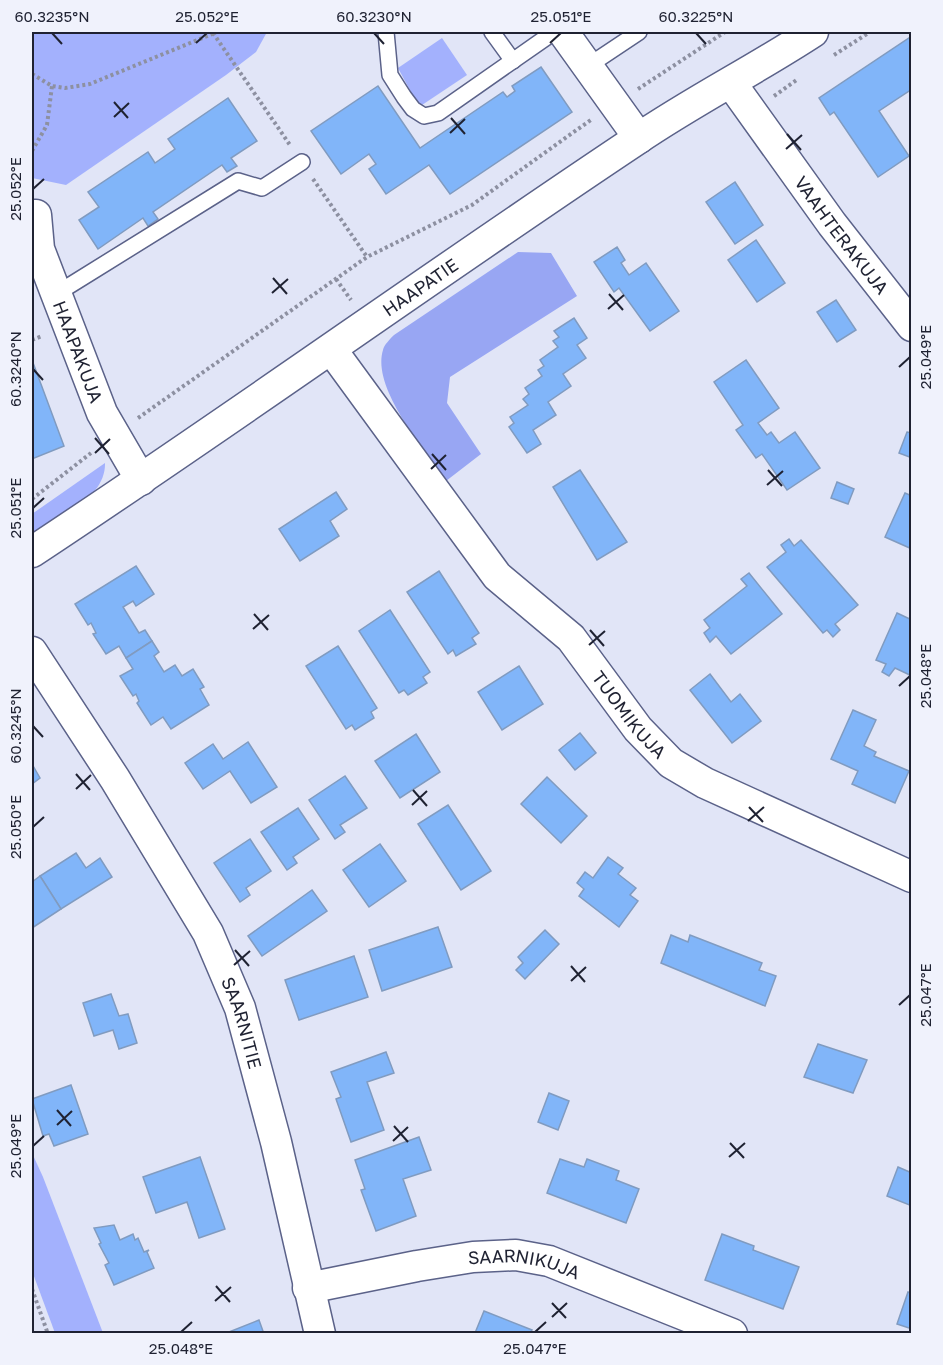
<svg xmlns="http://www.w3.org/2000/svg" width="943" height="1365" viewBox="0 0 943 1365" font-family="'Golos Text',sans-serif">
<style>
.green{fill:#a3b1fd}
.forest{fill:#98a6f3}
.building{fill:#81b5f9;stroke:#809bc0;stroke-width:1.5}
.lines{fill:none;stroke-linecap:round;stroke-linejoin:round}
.lane-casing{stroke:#5b6289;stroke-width:18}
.street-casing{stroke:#5b6289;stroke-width:33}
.path{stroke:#8d90a1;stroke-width:4;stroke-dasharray:3 3;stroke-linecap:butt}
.lane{stroke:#fff;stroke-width:15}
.street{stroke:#fff;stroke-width:30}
.ticks{fill:none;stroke:#1f2232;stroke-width:2}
.labels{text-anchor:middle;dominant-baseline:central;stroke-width:4.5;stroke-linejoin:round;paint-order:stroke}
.street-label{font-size:18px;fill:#1f2232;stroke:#f0f2fc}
.neatline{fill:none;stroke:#1f2232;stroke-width:2}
.ticks-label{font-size:15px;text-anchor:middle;fill:#1f2232}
</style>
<rect width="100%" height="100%" fill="#e1e5f7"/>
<g class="green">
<path d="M32 32H267L256 52 226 75 66 185 32 178Z"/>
<path d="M442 38 467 75 419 107 398 68Z"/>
<path d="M105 463C106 499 58 517 32 534V514Z"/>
<path d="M32 1153 43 1177 103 1333H55L32 1271Z"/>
</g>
<path class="forest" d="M518 252 551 253 577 296 450 377 447 403 481 454 446 481C426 451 371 388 383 350 384 345 390 339 394 335Z"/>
<g class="building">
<path d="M912 36V89L879 111 909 156 878 177 834 112 830 115 819 98Z"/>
<path d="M541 67 572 112 450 194 429 165 386 194 369 169 376 164 369 154 341 174 311 131 378 86 420 148 503 92 507 97 515 91 512 86Z"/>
<path d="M228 98 257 141 231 158 237 166 227 172 222 165 153 212 158 219 148 226 143 218 98 249 79 220 99 207 88 192 148 152 155 163 175 149 168 139Z"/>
<path d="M735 182 763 225 735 244 706 202Z"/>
<path d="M756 240 785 283 757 302 728 260Z"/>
<path d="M617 247 625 260 621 263 629 275 646 263 679 311 650 331 619 288 614 292 594 262Z"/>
<path d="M836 300 856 330 837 342 817 312Z"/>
<path d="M574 318 587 338 577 345 586 358 563 374 571 386 548 402 556 415 533 430 541 444 527 453 509 427 514 423 510 417 528 405 523 399 529 394 525 388 542 376 538 370 544 366 540 360 558 347 553 341 559 337 554 331Z"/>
<path d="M32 360 64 446 32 459Z"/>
<path d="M746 360 779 408 758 423 767 435 771 432 779 443 795 432 820 468 787 490 762 454 756 458 736 430 743 425 714 382Z"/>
<path d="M907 432 912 433V458L899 453Z"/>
<path d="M580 470 627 542 597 560 553 487Z"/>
<path d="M837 482 854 489 848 504 831 498Z"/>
<path d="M336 492 347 509 330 521 339 536 300 561 279 529Z"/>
<path d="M905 493 912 496V549L885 537Z"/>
<path d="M789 539 794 546 801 540 858 605 835 624 840 630 833 637 827 630 823 633 767 567 786 552 781 545Z"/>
<path d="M136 566 154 594 136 606 133 601 123 607 139 633 145 630 152 641 126 658 119 646 106 654 93 634 96 633 91 623 88 625 75 604Z"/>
<path d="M439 571 479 633 472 638 476 644 456 656 453 650 448 654 407 592Z"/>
<path d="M749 573 782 614 731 654 716 636 710 642 704 633 710 628 704 620 747 586 741 579Z"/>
<path d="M390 610 430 672 423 677 427 683 408 695 404 690 399 693 359 631Z"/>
<path d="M897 613 912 620V676L895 668 889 676 882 672 886 664 876 660Z"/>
<path d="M152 641 159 652 154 656 164 672 175 665 182 676 193 669 204 687 200 689 209 705 171 729 163 717 151 725 137 703 139 701 136 694 133 696 120 676 133 669 126 658Z"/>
<path d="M338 646 377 708 371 712 374 718 355 730 352 725 346 729 306 666Z"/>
<path d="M519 666 543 704 502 730 478 692Z"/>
<path d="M710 674 731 702 740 694 761 721 732 743 690 690Z"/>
<path d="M853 710 876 720 864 746 876 752 874 756 909 771 895 803 852 784 858 771 831 759Z"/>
<path d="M580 733 596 753 575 770 559 750Z"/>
<path d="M416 734 440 772 400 798 375 761Z"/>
<path d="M248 742 277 787 251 803 230 771 203 789 185 763 213 744 223 759Z"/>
<path d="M32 764 40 778 32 784Z"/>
<path d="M345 776 367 808 340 825 345 832 335 839 309 800Z"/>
<path d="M547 777 587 816 561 843 521 804Z"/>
<path d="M448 805 491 871 461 890 418 824Z"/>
<path d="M298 808 319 839 293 857 297 863 287 870 261 832Z"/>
<path d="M250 839 271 871 246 888 250 895 240 902 214 863Z"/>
<path d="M380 844 406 881 369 907 343 870Z"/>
<path d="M76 853 86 868 100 858 112 877 61 909 40 876Z"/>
<path d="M608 857 623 868 618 874 636 888 630 895 638 901 619 927 579 896 584 889 577 883 585 872 593 878Z"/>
<path d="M40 876 61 909 32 928V882Z"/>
<path d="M312 890 327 911 262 956 248 936Z"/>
<path d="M438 927 452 967 382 991 369 950Z"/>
<path d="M545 930 559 944 525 979 516 970 523 963 518 957Z"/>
<path d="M671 935 688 942 690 935 762 963 759 970 776 976 765 1006 661 963Z"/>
<path d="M354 956 368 997 299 1020 285 980Z"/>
<path d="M111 994 119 1016 128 1014 137 1043 119 1049 113 1030 94 1036 83 1003Z"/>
<path d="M818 1044 867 1060 853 1093 804 1077Z"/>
<path d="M386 1052 394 1073 367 1082 384 1130 351 1142 336 1099 341 1097 331 1072Z"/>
<path d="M71 1085 88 1134 54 1146 49 1134 43 1136 32 1099Z"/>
<path d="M549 1093 569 1101 558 1130 538 1122Z"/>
<path d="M419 1137 431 1170 403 1179 416 1216 376 1231 361 1190 365 1189 355 1160Z"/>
<path d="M200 1157 225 1229 199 1238 187 1202 156 1213 143 1177Z"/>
<path d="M560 1159 584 1167 587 1159 619 1171 616 1180 639 1189 626 1223 547 1193Z"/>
<path d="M898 1167 912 1173V1206L887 1196Z"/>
<path d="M114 1225 120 1240 133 1234 135 1240 138 1238 144 1252 149 1250 147 1252 154 1268 114 1285 105 1265 109 1263 99 1244 101 1243 94 1228Z"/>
<path d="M722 1234 754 1246 753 1250 799 1267 783 1309 705 1280Z"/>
<path d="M908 1292 912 1293V1329L897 1324Z"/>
<path d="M484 1311 532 1330 530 1334 475 1333Z"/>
<path d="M259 1320 264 1334H224Z"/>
</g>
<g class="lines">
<g class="lane-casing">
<g id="lane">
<path d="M386 32 390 75 404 97 413 109 424 116 438 113 554 32"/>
<path d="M492 32 513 61"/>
<path d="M588 66 639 32"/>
<path d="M56 294 238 181 262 188 302 162"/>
</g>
</g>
<g class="street-casing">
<g id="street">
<path d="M563 32 639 138"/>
<path id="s1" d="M731 83 832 224 912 326"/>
<path id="s2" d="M36 215 39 249 102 413 141 480"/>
<path id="s3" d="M331 349 497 576 571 638 638 729 671 763 705 783 912 877"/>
<path id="s4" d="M32 552C235 418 433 275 636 140 693 101 755 70 813 32"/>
<path id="s5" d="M32 652 115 779 208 933 240 1008 276 1142 320 1334"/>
<path id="s6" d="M308 1288 417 1266 473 1257 516 1255 549 1261 732 1334"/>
</g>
</g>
<g class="path">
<path d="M213 33 290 145"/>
<path d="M834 55 870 32"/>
<path d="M32 74 52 86 65 88 90 84 217 32"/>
<path d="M638 89 725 32"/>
<path d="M774 96 798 79"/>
<path d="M32 151 47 125 52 86"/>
<path d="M313 179 367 257"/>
<path d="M336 279 351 300"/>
<path d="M32 340 42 336"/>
<path d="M138 418 367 257 472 205 592 119"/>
<path d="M32 499 91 453"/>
<path d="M32 1289 48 1334"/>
</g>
<use href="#lane" class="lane"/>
<use href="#street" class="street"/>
</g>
<path class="ticks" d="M52 33 62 44M374 33 384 44M696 33 706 44M196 43 207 33M550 43 561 33M114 102 128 118M114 117 129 103M451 118 465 134M450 133 465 119M787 134 801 150M786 149 802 135M33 189 44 179M273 278 287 294M272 293 288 279M609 294 623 310M608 309 624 295M899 367 910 357M33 369 43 380M95 438 109 454M95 453 110 439M432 454 446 470M431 469 446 455M768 470 782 486M767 485 783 471M33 508 44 498M254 614 268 630M253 629 269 615M590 630 604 646M589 645 605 631M899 686 910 676M33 726 43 737M76 774 90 790M76 789 91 775M413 790 427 806M412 805 427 791M749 807 763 822M748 821 764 807M33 827 44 817M235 950 249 966M234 965 250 951M571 966 585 982M571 981 586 967M899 1005 910 995M57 1110 71 1126M57 1125 72 1111M394 1126 408 1142M393 1141 408 1127M730 1143 744 1158M33 1146 44 1136M729 1157 745 1143M216 1286 230 1302M215 1301 231 1287M552 1303 566 1318M552 1317 567 1303M181 1332 192 1322M535 1332 546 1322"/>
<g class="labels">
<g class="street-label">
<text stroke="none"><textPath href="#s1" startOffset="188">VAAHTERAKUJA</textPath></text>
<text stroke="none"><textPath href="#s4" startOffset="470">HAAPATIE</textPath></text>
<text stroke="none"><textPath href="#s2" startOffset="144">HAAPAKUJA</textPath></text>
<text stroke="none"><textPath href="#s3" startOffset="474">TUOMIKUJA</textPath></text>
<text stroke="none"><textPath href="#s5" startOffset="428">SAARNITIE</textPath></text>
<text stroke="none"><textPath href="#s6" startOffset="220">SAARNIKUJA</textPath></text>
</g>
</g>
<rect width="943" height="1365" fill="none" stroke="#f0f2fc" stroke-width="66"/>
<rect x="33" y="33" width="877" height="1299" class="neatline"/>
<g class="ticks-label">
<text x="52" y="22">60.3235°N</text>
<text x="207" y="22">25.052°E</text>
<text x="374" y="22">60.3230°N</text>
<text x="561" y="22">25.051°E</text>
<text x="696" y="22">60.3225°N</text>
<text transform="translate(16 189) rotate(-90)" y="5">25.052°E</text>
<text transform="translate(926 357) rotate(-90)" y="5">25.049°E</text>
<text transform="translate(16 369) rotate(-90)" y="5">60.3240°N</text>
<text transform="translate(16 508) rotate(-90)" y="5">25.051°E</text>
<text transform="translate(926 676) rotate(-90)" y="5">25.048°E</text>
<text transform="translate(16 726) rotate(-90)" y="5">60.3245°N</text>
<text transform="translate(16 827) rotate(-90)" y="5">25.050°E</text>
<text transform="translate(926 995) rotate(-90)" y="5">25.047°E</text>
<text transform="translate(16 1146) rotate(-90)" y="5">25.049°E</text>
<text x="181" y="1354">25.048°E</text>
<text x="535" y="1354">25.047°E</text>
</g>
</svg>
